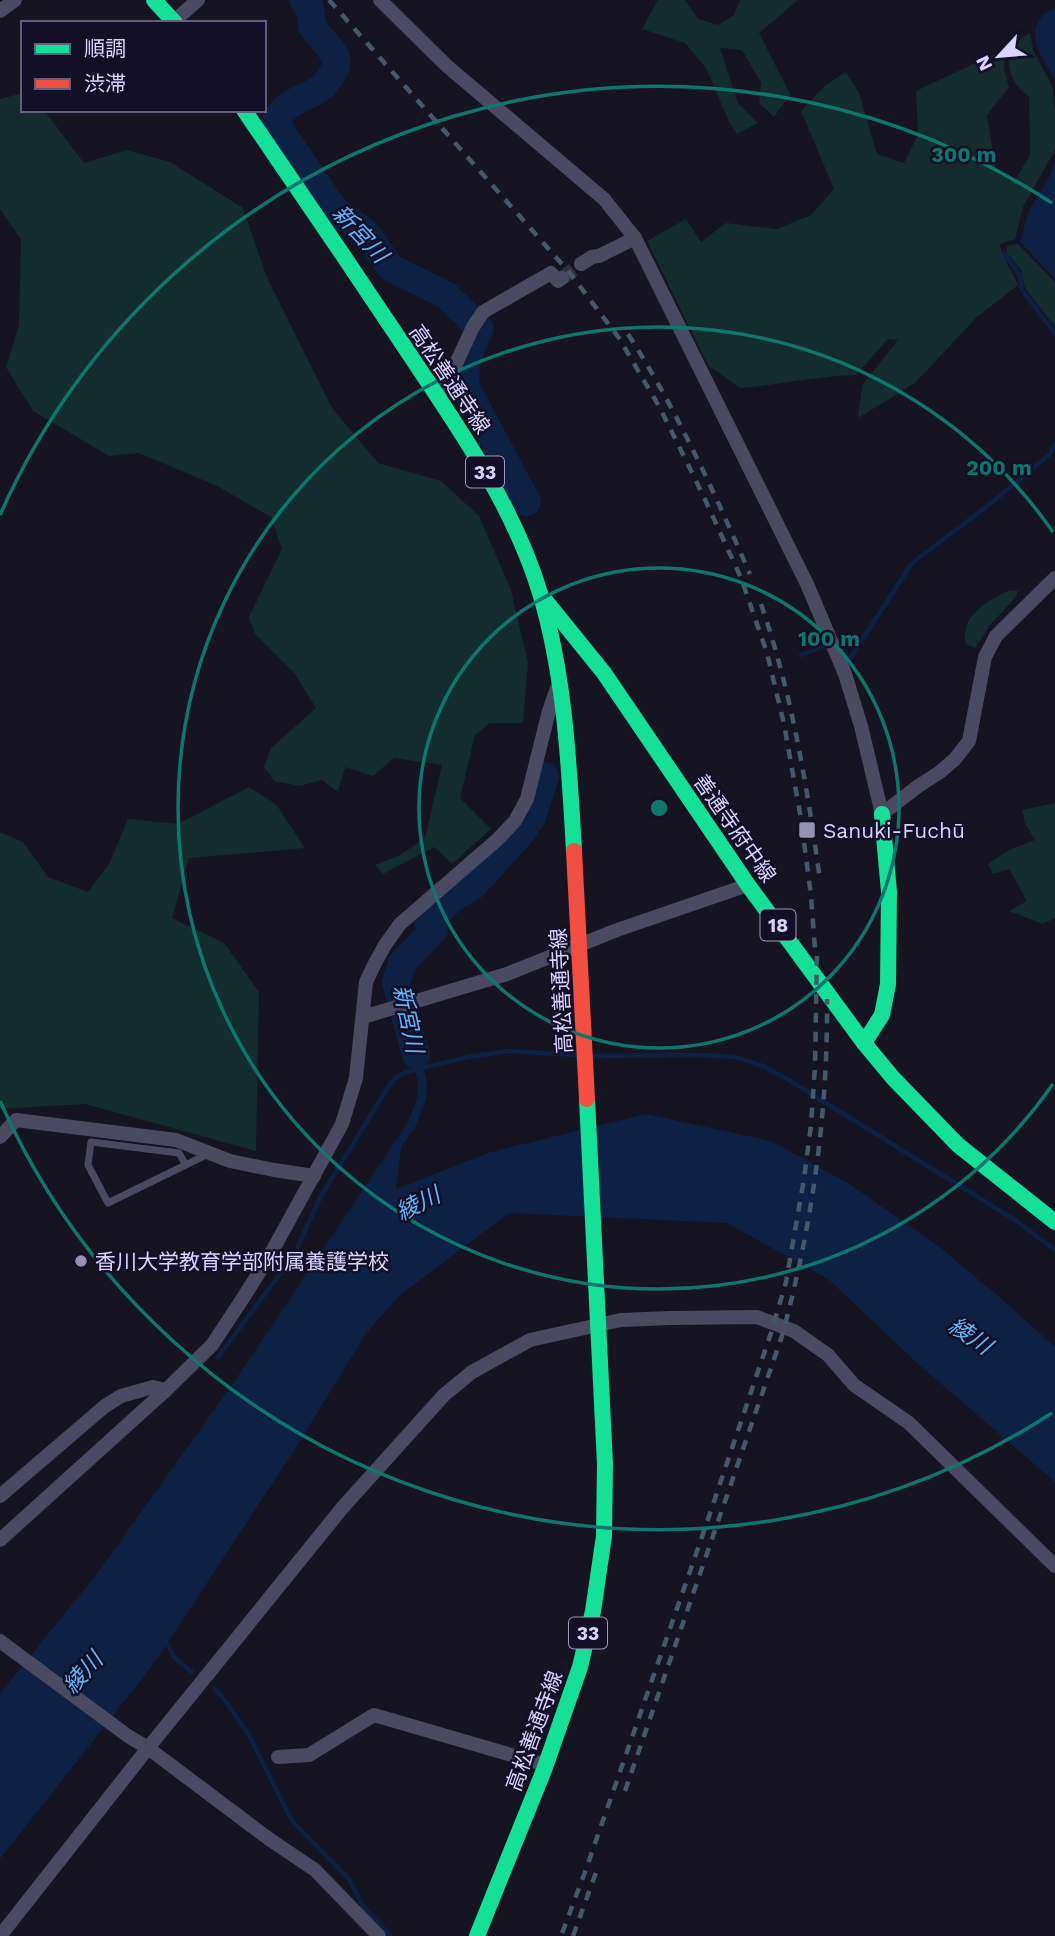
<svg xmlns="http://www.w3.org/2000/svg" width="1055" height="1936" viewBox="0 0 1055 1936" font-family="'Work Sans','Noto Sans JP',sans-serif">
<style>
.green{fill:#132c2d}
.water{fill:#0d2144}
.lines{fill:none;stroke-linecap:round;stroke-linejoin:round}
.stream{stroke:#0d2144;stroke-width:4.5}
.river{stroke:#0d2144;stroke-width:28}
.street-tunnel{stroke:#333142;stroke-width:14;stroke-dasharray:14 7;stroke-linecap:butt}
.lane{stroke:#4a4962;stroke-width:7}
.street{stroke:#4a4962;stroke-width:14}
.fast{stroke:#16e098;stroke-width:16}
.jam{stroke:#f24e42;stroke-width:16}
.rail{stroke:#43596b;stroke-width:4.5;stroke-dasharray:10 9;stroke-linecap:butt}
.ring{fill:none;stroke:#0f766e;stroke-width:3.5}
.poi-dot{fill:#9591b1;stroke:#130f26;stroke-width:2.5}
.labels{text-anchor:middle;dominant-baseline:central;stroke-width:5;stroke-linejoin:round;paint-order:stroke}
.shield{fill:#130f26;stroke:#9e99be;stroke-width:2}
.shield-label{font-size:19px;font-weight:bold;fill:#d9d4ff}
.street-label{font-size:21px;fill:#d9d4ff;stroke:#130f26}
.poi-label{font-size:21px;fill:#d9d4ff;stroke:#130f26;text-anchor:start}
.water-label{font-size:23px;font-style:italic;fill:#62b6ff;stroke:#130f26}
.centre{fill:#0f766e;stroke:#130f26;stroke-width:3.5}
.ring-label{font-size:21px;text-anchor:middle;font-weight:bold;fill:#0f766e;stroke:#130f26;stroke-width:5;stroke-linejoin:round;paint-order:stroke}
</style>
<rect width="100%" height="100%" fill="#161421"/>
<g class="green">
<path d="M658 0H685L698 19 718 25 734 15 740 0H798L759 33 790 94 774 117 759 103 761 83 742 50 720 48 738 103 758 123 737 134 728 119 706 68 685 43 642 29Z"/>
<path d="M1030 33 1033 50 1052 86 1055 111V150L1023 207 1015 239 1000 244C1002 260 1012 269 1018 285L976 318 915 383 858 418 862 385 898 340 888 339 856 375C817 376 779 385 740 388L708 365 647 241 686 219 701 242 726 223 777 229 811 215 834 189 801 111 827 84 846 72 859 93 877 154 904 163 918 135 916 91 1005 49 1004 70 1009 87 987 115 996 172 1014 182 1030 155 1029 97C1004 78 1000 49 1030 33Z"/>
<path d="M23 93V110H44L84 163 127 150 170 162 243 208 266 275 332 408 378 463 441 481 479 516 511 590 528 663 523 723H490L475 735 460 798 491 829 452 864 434 847 383 874 375 865 400 855 425 838 442 765 394 758 373 776 345 767 338 792 322 780 300 786 274 781 264 767 271 748 316 708 295 674 255 634 249 617 282 549 271 517 217 486 139 453 109 456 33 411 6 367 19 325 21 240 0 209V99Z"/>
<path d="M1018 244 1055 282V327L1025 288 1021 270 1007 253 1006 246Z"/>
<path d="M1010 590 1018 591 1015 598 990 625 975 648 966 644C959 616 988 600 1010 590Z"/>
<path d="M249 787 276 804 305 848 189 858 172 918 224 943 259 992 256 1151 85 1104 0 1109V832L23 842 48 877 88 892 109 864 128 819 178 824Z"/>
<path d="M1055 803V918L1043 924 1009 911 1027 901 1009 869 993 874 988 864 1009 850 1035 840 1025 824 1022 810Z"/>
</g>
<g class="water">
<path d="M1055 8V80C1041 55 1018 25 1055 8Z"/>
<path d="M1055 162V279L1020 242 1029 210 1047 182Z"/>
<path d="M410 1018 427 1082 426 1099 416 1126 401 1147 396 1189 491 1152 646 1114 771 1141 848 1183 937 1245 1004 1301 1055 1347V1482L917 1363 828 1279 727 1223 509 1213 399 1296 365 1335 295 1449 155 1662 0 1859V1693L96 1575 234 1382 408 1122 417 1099 418 1083 404 1019Z"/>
</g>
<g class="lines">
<g class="stream">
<path d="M1004 253 1020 276 1022 290 1055 334"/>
<path d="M841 647 849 660 912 563 990 504 1050 454 1055 444"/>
<path d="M801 655 828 645"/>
<path d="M593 1056 703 1055 735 1057 763 1066 787 1079 1015 1220 1055 1250"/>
<path d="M218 1357 294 1255 321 1196 388 1087 395 1078 406 1072 468 1057 509 1051 577 1055"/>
<path d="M166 1641 174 1657 192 1672"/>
<path d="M215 1689 223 1698 249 1735 292 1821 349 1879 364 1908 391 1936"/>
</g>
<g class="river">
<path d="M303 0 310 8 312 27 336 56V68C332 74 328 82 322 87 304 101 288 98 275 122L334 209 366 233 391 268 446 295 480 328 466 361 465 386 527 502"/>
<path d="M416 1055 396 982 402 963 434 930 428 922 453 898 473 886 521 833 532 817 545 776"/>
</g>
<path class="street-tunnel" d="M562 278 581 264"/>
<path class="lane" d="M186 1165 179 1153 91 1142 88 1165 108 1203 208 1154"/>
<g class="street">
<path d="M380 0 447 66 604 199 635 238 807 584 845 674 861 726 882 814 917 787 940 772 955 759 969 741 985 657 996 636 1055 578"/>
<path d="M0 11 15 0"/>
<path d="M174 21 198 0"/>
<path d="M581 264 592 257 599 256 635 238"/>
<path d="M438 397 446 385 473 327 483 312 551 273 558 281 562 278"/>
<path d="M363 1017 507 974 617 930 748 885"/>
<path d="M0 1137 16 1120 176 1140 230 1161 274 1170 314 1176"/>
<path d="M0 1496 105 1406 121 1396 153 1387 166 1390"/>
<path d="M0 1540 166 1390 212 1345 243 1298 270 1255 342 1124 356 1078 366 982 374 965 385 945 400 924 497 840 515 821 527 799 549 711 557 688"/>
<path d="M0 1641 128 1736 148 1748 269 1839 315 1870 379 1936"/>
<path d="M278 1757 309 1755 374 1715 546 1765"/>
<path d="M0 1936 148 1748 343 1507 444 1395 472 1372 530 1340 621 1320 670 1318 757 1317 794 1331 828 1355 854 1385 909 1423 1055 1566"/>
</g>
<g class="fast">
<path d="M154 0 175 23"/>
<path d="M244 110C299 190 354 271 408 352 459 429 513 504 540 593 565 676 569 764 574 851"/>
<path d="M545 600 604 673 748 885 864 1043 893 1078 958 1145 1055 1222"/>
<path d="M864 1043 882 1015 888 984 889 892 882 814"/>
<path d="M477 1936 544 1770 580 1667 593 1611 604 1536 605 1464 587 1099"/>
</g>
<path class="jam" d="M574 851 587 1099"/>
<g class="rail">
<path d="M329 0 569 272 619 338 660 408 702 493 741 578 767 653 784 724 801 819 811 896 815 949 817 953 815 1066 811 1125 804 1179 786 1282 771 1333 703 1534 585 1872 561 1936"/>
<path d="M628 334C677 410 714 492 750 574"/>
<path d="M761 604C792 694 807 786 820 880"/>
<path d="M625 1791 782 1336C812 1226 828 1114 827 999"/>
<path d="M573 1936 598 1867"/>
</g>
</g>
<g class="ring">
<circle cx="659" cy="808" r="240"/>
<path d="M1053 1084A481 481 0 1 1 1053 532"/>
<path d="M1052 1413A721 721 0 0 1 0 1101M0 515A721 721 0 0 1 1052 203"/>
</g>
<g class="poi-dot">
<rect x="798" y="821" width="18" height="18" rx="3.5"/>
<circle cx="81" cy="1261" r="7"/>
</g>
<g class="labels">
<g class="shield">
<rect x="466" y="456.5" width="38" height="31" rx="5"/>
<rect x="760.5" y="909.5" width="35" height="31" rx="5"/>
<rect x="569" y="1617.5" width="38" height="31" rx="5"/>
</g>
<g class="shield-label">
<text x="485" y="472">33</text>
<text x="778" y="925">18</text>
<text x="588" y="1633">33</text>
</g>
<g class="street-label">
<text transform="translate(450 379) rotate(56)">高松善通寺線</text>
<text transform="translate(735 828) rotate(55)">善通寺府中線</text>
<text transform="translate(561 991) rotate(-93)">高松善通寺線</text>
<text transform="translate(534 1731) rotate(-70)">高松善通寺線</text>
</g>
<g class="poi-label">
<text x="823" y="830">Sanuki-Fuchū</text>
<text x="95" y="1261">香川大学教育学部附属養護学校</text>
</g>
<g class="water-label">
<text transform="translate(360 234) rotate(47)">新宮川</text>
<text transform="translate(408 1019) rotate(78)">新宮川</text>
<text transform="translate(418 1204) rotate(-27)">綾川</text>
<text transform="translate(970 1336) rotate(34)">綾川</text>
<text transform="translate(83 1673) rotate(-48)">綾川</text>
</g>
</g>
<circle cx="659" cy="808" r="10" class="centre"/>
<g class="ring-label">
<text x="964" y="162">300 m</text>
<text x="999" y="475">200 m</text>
<text x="829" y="646">100 m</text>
</g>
<rect x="21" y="21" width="245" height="91" fill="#130f26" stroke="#625e7d" stroke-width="2"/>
<rect x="35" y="44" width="35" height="10" fill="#16e098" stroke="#625e7d" stroke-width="2"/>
<text x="84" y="56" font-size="21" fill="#d9d4ff">順調</text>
<rect x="35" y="79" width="35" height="10" fill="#f24e42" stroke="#625e7d" stroke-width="2"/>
<text x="84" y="91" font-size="21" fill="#d9d4ff">渋滞</text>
<g transform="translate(999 56) rotate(244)" stroke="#130f26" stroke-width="5" paint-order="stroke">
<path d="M0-5L12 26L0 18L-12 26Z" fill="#d9d4ff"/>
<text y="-10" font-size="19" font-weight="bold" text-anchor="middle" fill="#d9d4ff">N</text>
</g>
</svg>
